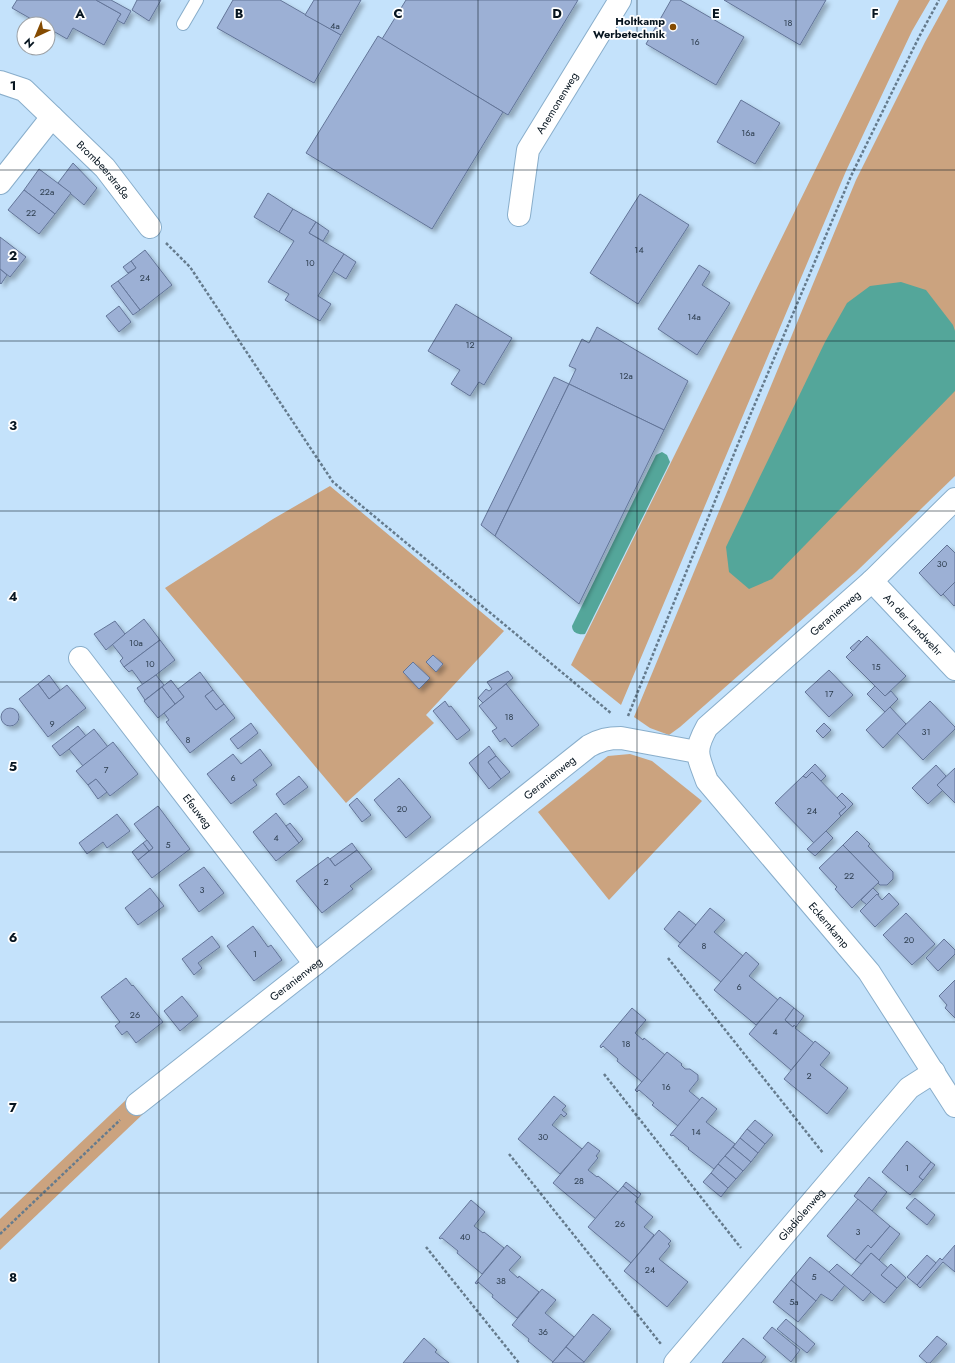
<svg xmlns="http://www.w3.org/2000/svg" width="955" height="1363" viewBox="0 0 955 1363" font-family="Jost,sans-serif">
<style>
.green{fill:#cba37f}
.water{fill:#54a69a}
.building{fill:#9cb0d5;stroke:#637598;filter:url(#shadow)}
.lines{fill:none;stroke-linecap:round;stroke-linejoin:round}
.service-casing{stroke:#89aecb;stroke-width:14}
.minor-casing{stroke:#89aecb;stroke-width:24}
.path{stroke:#657b8d;stroke-width:2.5;stroke-dasharray:3 2;stroke-linecap:butt}
.service{stroke:#fff;stroke-width:12}
.minor{stroke:#fff;stroke-width:22}
.grid{fill:none;stroke:#071520;stroke-width:1;stroke-opacity:0.55}
.poi-dot{fill:#854b01;stroke:#fff;stroke-width:1.5}
.labels{text-anchor:middle;dominant-baseline:central;stroke-width:3.5;stroke-linejoin:round;paint-order:stroke}
.number-label{font-size:9px;fill:#2c3c4d}
.poi-label{font-size:11px;font-weight:bold;fill:#071520;stroke:#fff;text-anchor:end}
.street-label{font-size:11px;fill:#071520;stroke:#fff}
.grid-label{font-size:13px;text-anchor:middle;font-weight:bold;fill:#071520;stroke:#fff;stroke-width:3.5;stroke-linejoin:round;paint-order:stroke}
</style>
<defs>
<filter id="shadow"><feDropShadow dx="3.5" dy="3.5" stdDeviation="2" flood-color="#0004"/></filter>
</defs>
<rect width="100%" height="100%" fill="#c4e2fb"/>
<g class="green">
<path d="M899 0H930L912 31 846 171 621 705 571 665Z"/>
<path d="M948 0H955V476L857 571 680 727 669 735 650 728 634 717 856 180 925 42Z"/>
<path d="M330 486 504 631 426 715 434 723 346 803 165 588 273 519Z"/>
<path d="M630 754 652 761 702 801 609 900 538 812 608 756Z"/>
<path d="M128 1098 143 1114 0 1250V1219Z"/>
</g>
<g class="water">
<path d="M901 282 926 290 953 325 955 331V391L772 579 749 589 729 572 726 547 825 342 847 303 870 286Z"/>
<path d="M662 452 667 455 670 462 585 634C579 635 572 633 572 626L656 455Z"/>
</g>
<g class="building">
<path d="M17 0H96L121 14 104 45 73 28 67 39 48 28V24H40L12 8Z"/>
<path d="M96 0H111L131 11 124 24 117 20 121 14Z"/>
<path d="M137 0H161L149 21 132 10Z"/>
<path d="M233 0H280L341 35 314 83 217 28Z"/>
<path d="M314 0H361L341 35 305 15Z"/>
<path d="M406 0H578L508 115 382 39Z"/>
<path d="M671 0H680L744 37 716 85 646 44Z"/>
<path d="M724 0H826L800 45Z"/>
<path d="M378 36 503 112 432 229 306 153Z"/>
<path d="M741 100 780 123 755 164 717 142Z"/>
<path d="M73 163 97 188 84 205 58 183Z"/>
<path d="M39 169 71 193 55 214 24 190Z"/>
<path d="M24 190 55 214 39 234 8 210Z"/>
<path d="M268 193 293 209 279 232 254 217Z"/>
<path d="M640 194 689 225 638 304 590 273Z"/>
<path d="M293 209 316 222 309 233 344 254 318 296 331 304 320 321 285 300 289 294 268 282 294 241 279 232Z"/>
<path d="M316 222 329 231 323 241 309 233Z"/>
<path d="M0 237 26 257 10 277 0 269Z"/>
<path d="M145 250 172 285 140 310 118 281 136 268 131 261Z"/>
<path d="M344 254 356 262 346 279 333 271Z"/>
<path d="M131 261 136 268 128 273 123 267Z"/>
<path d="M699 265 710 272 702 285 730 303 697 355 658 329Z"/>
<path d="M0 269 7 275 1 284 0 283Z"/>
<path d="M118 281 140 310 133 315 111 286Z"/>
<path d="M456 304 512 338 484 385 479 382 470 396 451 384 460 370 428 351Z"/>
<path d="M119 306 131 322 119 332 106 316Z"/>
<path d="M597 327 688 381 664 430 569 384 576 369 569 366 582 339 589 343Z"/>
<path d="M554 377 569 384 495 536 481 525Z"/>
<path d="M569 384 664 430 579 604 495 536Z"/>
<path d="M947 545 955 553V582L941 596 919 573Z"/>
<path d="M955 582V605L954 606 943 594Z"/>
<path d="M144 619 160 640 124 667 120 661 123 658 112 644Z"/>
<path d="M115 621 125 634 106 650 94 634Z"/>
<path d="M867 636 906 676 885 696 846 657Z"/>
<path d="M160 640 175 660 143 685 132 670 129 672 124 667Z"/>
<path d="M859 640 861 642 853 651 850 648Z"/>
<path d="M433 655 443 664 436 672 426 662Z"/>
<path d="M413 662 430 678 419 689 403 672Z"/>
<path d="M829 670 853 695 829 717 805 692Z"/>
<path d="M508 671 513 678 483 703 478 698 486 689 489 691 492 689 487 682Z"/>
<path d="M200 672 213 690 205 696 216 710 224 704 235 718 190 753 166 722 169 720 164 713 184 697 178 689Z"/>
<path d="M49 675 60 690 49 699 38 684Z"/>
<path d="M156 675 164 685 145 700 137 688Z"/>
<path d="M171 680 184 697 175 704 162 687Z"/>
<path d="M38 684 49 699 67 685 86 708 48 737 19 699Z"/>
<path d="M506 684 539 725 512 747 505 738 500 742 492 731 497 728 479 706Z"/>
<path d="M875 686 885 696 891 691 898 699 885 712 867 694Z"/>
<path d="M162 687 175 704 158 718 144 701Z"/>
<path d="M213 690 224 704 216 710 205 696Z"/>
<path d="M445 701 449 707 451 706 470 730 457 740 433 711Z"/>
<path d="M930 701 955 727V729L923 760 897 733Z"/>
<path d="M890 707 906 724 883 748 866 730Z"/>
<circle cx="10" cy="717" r="9"/>
<path d="M251 723 258 733 238 749 230 739Z"/>
<path d="M824 723 831 730 823 738 816 731Z"/>
<path d="M78 726 86 736 60 756 52 746Z"/>
<path d="M94 729 108 747 83 766 69 749Z"/>
<path d="M113 742 138 774 110 796 96 779 88 785 76 771Z"/>
<path d="M489 746 496 756 488 762 501 779 489 789 469 763Z"/>
<path d="M260 749 272 765 253 780 257 785 231 804 207 774 233 754 241 764Z"/>
<path d="M496 756 510 772 501 779 488 762Z"/>
<path d="M815 764 826 776 821 781 812 772 806 778 803 776Z"/>
<path d="M936 765 946 776 937 785 943 790 928 804 912 788Z"/>
<path d="M955 768V803L937 785Z"/>
<path d="M812 772 846 807 839 813 841 816 814 843 775 803 803 776 806 778Z"/>
<path d="M299 776 308 787 284 805 276 794Z"/>
<path d="M399 778 431 817 406 838 374 800Z"/>
<path d="M96 779 107 792 98 799 88 785Z"/>
<path d="M842 793 853 804 841 816 839 813 846 807 837 798Z"/>
<path d="M357 798 371 815 362 822 349 805Z"/>
<path d="M158 806 190 849 152 878 138 860 153 848 134 824Z"/>
<path d="M276 813 299 843 276 861 253 832Z"/>
<path d="M117 814 130 831 107 848 103 842 87 854 79 843Z"/>
<path d="M290 823 303 839 299 843 286 826Z"/>
<path d="M826 831 833 838 815 856 807 849Z"/>
<path d="M857 831 870 844 868 846 893 872V879L887 885H880L878 883 879 882 843 845Z"/>
<path d="M147 840 153 848 149 851 143 843Z"/>
<path d="M143 843 149 851 138 860 132 852Z"/>
<path d="M352 843 357 850 335 866 330 859Z"/>
<path d="M843 845 879 882 852 908 835 889 837 887 819 868Z"/>
<path d="M357 850 372 869 350 886 353 889 322 913 296 881 328 857 335 866Z"/>
<path d="M204 867 224 893 199 912 179 885Z"/>
<path d="M150 888 164 906 138 925 125 908Z"/>
<path d="M873 888 879 894 867 905 861 900Z"/>
<path d="M889 893 899 904 875 927 860 911 877 894 882 900Z"/>
<path d="M710 908 725 920 714 932 743 956 721 982 678 946Z"/>
<path d="M679 911 696 925 680 943 664 929Z"/>
<path d="M906 913 935 944 912 965 883 935Z"/>
<path d="M253 926 268 947 271 945 282 960 254 981 227 946Z"/>
<path d="M212 936 220 947 198 963 202 968 194 975 182 959Z"/>
<path d="M944 939 955 950V954L938 971 926 958Z"/>
<path d="M746 952 759 964 749 976 778 1000 756 1025 714 990Z"/>
<path d="M126 978 132 986 133 985 163 1022 136 1043 127 1031 122 1035 115 1026 120 1022 101 997Z"/>
<path d="M955 980V1018L945 1008 947 1005 939 996Z"/>
<path d="M182 996 198 1016 180 1031 164 1011Z"/>
<path d="M780 997 794 1008 785 1020 793 1027 794 1025 796 1027 795 1028 814 1043 791 1070 749 1034Z"/>
<path d="M632 1008 646 1020 635 1033 643 1040 644 1038 665 1055 642 1082 617 1061 618 1059 603 1046 601 1048 600 1046Z"/>
<path d="M794 1008 804 1016 796 1027 794 1025 793 1027 785 1020Z"/>
<path d="M815 1041 830 1053 820 1065 848 1088 827 1114 784 1079Z"/>
<path d="M667 1052 682 1064 681 1065 685 1069H690L698 1075V1080L689 1091 700 1100 678 1126 652 1105 654 1103 639 1090 637 1092 635 1090Z"/>
<path d="M554 1096 566 1106 562 1110 567 1114 564 1117 561 1114 552 1125 582 1149 560 1174 518 1139Z"/>
<path d="M702 1097 717 1109 706 1122 735 1144 714 1169 688 1149 689 1148 673 1135 672 1136 670 1135Z"/>
<path d="M755 1120 773 1135 765 1144 747 1129Z"/>
<path d="M747 1129 765 1144 758 1153 740 1138Z"/>
<path d="M740 1138 758 1153 751 1162 733 1147Z"/>
<path d="M907 1141 931 1162 919 1177 923 1180 910 1195 882 1172Z"/>
<path d="M588 1142 600 1151 596 1156 598 1158 588 1170 597 1177 598 1176 618 1192 596 1219 553 1183Z"/>
<path d="M733 1147 751 1162 743 1171 725 1156Z"/>
<path d="M725 1156 743 1171 736 1179 718 1164Z"/>
<path d="M931 1162 935 1165 923 1180 919 1177Z"/>
<path d="M718 1164 736 1179 728 1188 711 1173Z"/>
<path d="M711 1173 728 1188 721 1197 703 1182Z"/>
<path d="M869 1177 887 1192 872 1211 854 1196Z"/>
<path d="M626 1182 641 1194 638 1198 623 1186Z"/>
<path d="M623 1186 638 1198 635 1202 653 1217 644 1227 654 1235 631 1263 588 1227Z"/>
<path d="M915 1198 935 1215 927 1225 906 1208Z"/>
<path d="M858 1199 890 1226 871 1248 868 1245 855 1260 827 1236Z"/>
<path d="M471 1200 485 1212 474 1226 483 1233 484 1232 504 1248 482 1274 457 1253 458 1251 442 1238 440 1239 439 1238Z"/>
<path d="M890 1226 900 1234 879 1260 871 1253 861 1264 855 1260 868 1245 871 1248Z"/>
<path d="M659 1230 671 1241 668 1244 670 1246 659 1259 688 1282 667 1307 624 1271Z"/>
<path d="M507 1245 521 1257 509 1270 518 1278 519 1276 539 1292 517 1318 492 1297 493 1295 478 1282 477 1284 475 1283Z"/>
<path d="M955 1245V1272L943 1262 920 1288 917 1285 940 1258 942 1260Z"/>
<path d="M871 1253 888 1268 881 1275 897 1288 884 1303 851 1276Z"/>
<path d="M927 1255 936 1263 917 1285 907 1277Z"/>
<path d="M810 1257 845 1285 832 1301 821 1294 816 1301 791 1280Z"/>
<path d="M837 1264 871 1292 863 1301 829 1272Z"/>
<path d="M891 1264 906 1278 897 1288 881 1275Z"/>
<path d="M791 1280 816 1301 798 1322 773 1302Z"/>
<path d="M542 1289 556 1300 545 1313 574 1337 553 1362 528 1341 529 1339 512 1325Z"/>
<path d="M593 1314 611 1329 584 1362 566 1347Z"/>
<path d="M786 1319 815 1344 807 1353 777 1329Z"/>
<path d="M772 1327 800 1350 791 1362 763 1338Z"/>
<path d="M937 1336 947 1344 930 1363H927L919 1356Z"/>
<path d="M424 1338 437 1350 435 1352 449 1363H403Z"/>
<path d="M743 1338 766 1357 761 1363H722Z"/>
<path d="M566 1347 584 1362V1363H552Z"/>
</g>
<g class="lines">
<g class="service-casing">
<path id="service" d="M183 24 197 0"/>
</g>
<g class="minor-casing">
<g id="minor">
<path id="s1" d="M0 82 24 90 105 168 150 227"/>
<path d="M0 183 52 117"/>
<path id="s2" d="M519 215 528 150 620 0"/>
<path id="s3" d="M955 499 872 581 707 727C693 752 698 756 707 781L869 972 955 1106"/>
<path id="s4" d="M872 581 955 669"/>
<path id="s5" d="M80 658 315 964"/>
<path id="s6" d="M137 1104 315 964 589 746C600 740 608 738 621 738L697 752"/>
<path id="s7" d="M675 1363 909 1088 934 1072"/>
</g>
</g>
<g class="path">
<path d="M166 243 190 267 333 482 612 714"/>
<path d="M628 716 738 444 851 176 919 37 939 0"/>
<path d="M668 958 823 1153"/>
<path d="M604 1074 741 1248"/>
<path d="M509 1154 661 1344"/>
<path d="M0 1234 120 1120"/>
<path d="M426 1247 519 1363"/>
</g>
<use href="#service" class="service"/>
<use href="#minor" class="minor"/>
</g>
<path class="grid" d="M159 0V1363M318 0V1363M478 0V1363M637 0V1363M796 0V1363M0 170H955M0 341H955M0 511H955M0 682H955M0 852H955M0 1022H955M0 1193H955"/>
<circle class="poi-dot" cx="673" cy="27" r="4"/>
<g class="labels">
<g class="number-label">
<text x="788" y="22">18</text>
<text x="335" y="25">4a</text>
<text x="695" y="41">16</text>
<text x="748" y="132">16a</text>
<text x="47" y="191">22a</text>
<text x="31" y="212">22</text>
<text x="639" y="249">14</text>
<text x="310" y="262">10</text>
<text x="145" y="277">24</text>
<text x="694" y="316">14a</text>
<text x="470" y="344">12</text>
<text x="626" y="375">12a</text>
<text x="942" y="563">30</text>
<text x="136" y="642">10a</text>
<text x="150" y="663">10</text>
<text x="876" y="666">15</text>
<text x="829" y="693">17</text>
<text x="509" y="716">18</text>
<text x="52" y="723">9</text>
<text x="926" y="731">31</text>
<text x="188" y="739">8</text>
<text x="106" y="769">7</text>
<text x="233" y="777">6</text>
<text x="402" y="808">20</text>
<text x="812" y="810">24</text>
<text x="276" y="837">4</text>
<text x="168" y="844">5</text>
<text x="849" y="875">22</text>
<text x="326" y="881">2</text>
<text x="202" y="889">3</text>
<text x="909" y="939">20</text>
<text x="704" y="945">8</text>
<text x="255" y="953">1</text>
<text x="739" y="986">6</text>
<text x="135" y="1014">26</text>
<text x="775" y="1031">4</text>
<text x="626" y="1043">18</text>
<text x="809" y="1075">2</text>
<text x="666" y="1086">16</text>
<text x="696" y="1131">14</text>
<text x="543" y="1136">30</text>
<text x="907" y="1167">1</text>
<text x="579" y="1180">28</text>
<text x="620" y="1223">26</text>
<text x="858" y="1231">3</text>
<text x="465" y="1236">40</text>
<text x="650" y="1269">24</text>
<text x="814" y="1276">5</text>
<text x="501" y="1280">38</text>
<text x="794" y="1301">5a</text>
<text x="543" y="1331">36</text>
</g>
<g class="poi-label">
<text x="665" y="21">Holtkamp<tspan x="665" dy="13">Werbetechnik</tspan></text>
</g>
<g class="street-label">
<text stroke="none"><textPath href="#s2" startOffset="121">Anemonenweg</textPath></text>
<text stroke="none"><textPath href="#s1" startOffset="138">Brombeerstraße</textPath></text>
<text transform="translate(835 613) rotate(-41)">Geranienweg</text>
<text stroke="none"><textPath href="#s4" startOffset="60">An der Landwehr</textPath></text>
<text stroke="none"><textPath href="#s6" startOffset="526">Geranienweg</textPath></text>
<text stroke="none"><textPath href="#s5" startOffset="193">Efeuweg</textPath></text>
<text stroke="none"><textPath href="#s3" startOffset="583">Eckernkamp</textPath></text>
<text stroke="none"><textPath href="#s6" startOffset="202">Geranienweg</textPath></text>
<text stroke="none"><textPath href="#s7" startOffset="195">Gladiolenweg</textPath></text>
</g>
</g>
<g class="grid-label">
<text x="80" y="18">A</text>
<text x="239" y="18">B</text>
<text x="398" y="18">C</text>
<text x="557" y="18">D</text>
<text x="716" y="18">E</text>
<text x="875" y="18">F</text>
<text x="13" y="90">1</text>
<text x="13" y="260">2</text>
<text x="13" y="430">3</text>
<text x="13" y="601">4</text>
<text x="13" y="771">5</text>
<text x="13" y="942">6</text>
<text x="13" y="1112">7</text>
<text x="13" y="1282">8</text>
</g>
<g transform="translate(36 36) rotate(224)"><circle r="19" fill="#ffffff" stroke="#9ca1a6"/>
<path d="M0-3L7 15L0 10L-7 15Z" fill="#854b01"/>
<text y="-6" font-size="11" font-weight="bold" text-anchor="middle" fill="#071520">N</text>
</g>
</svg>
